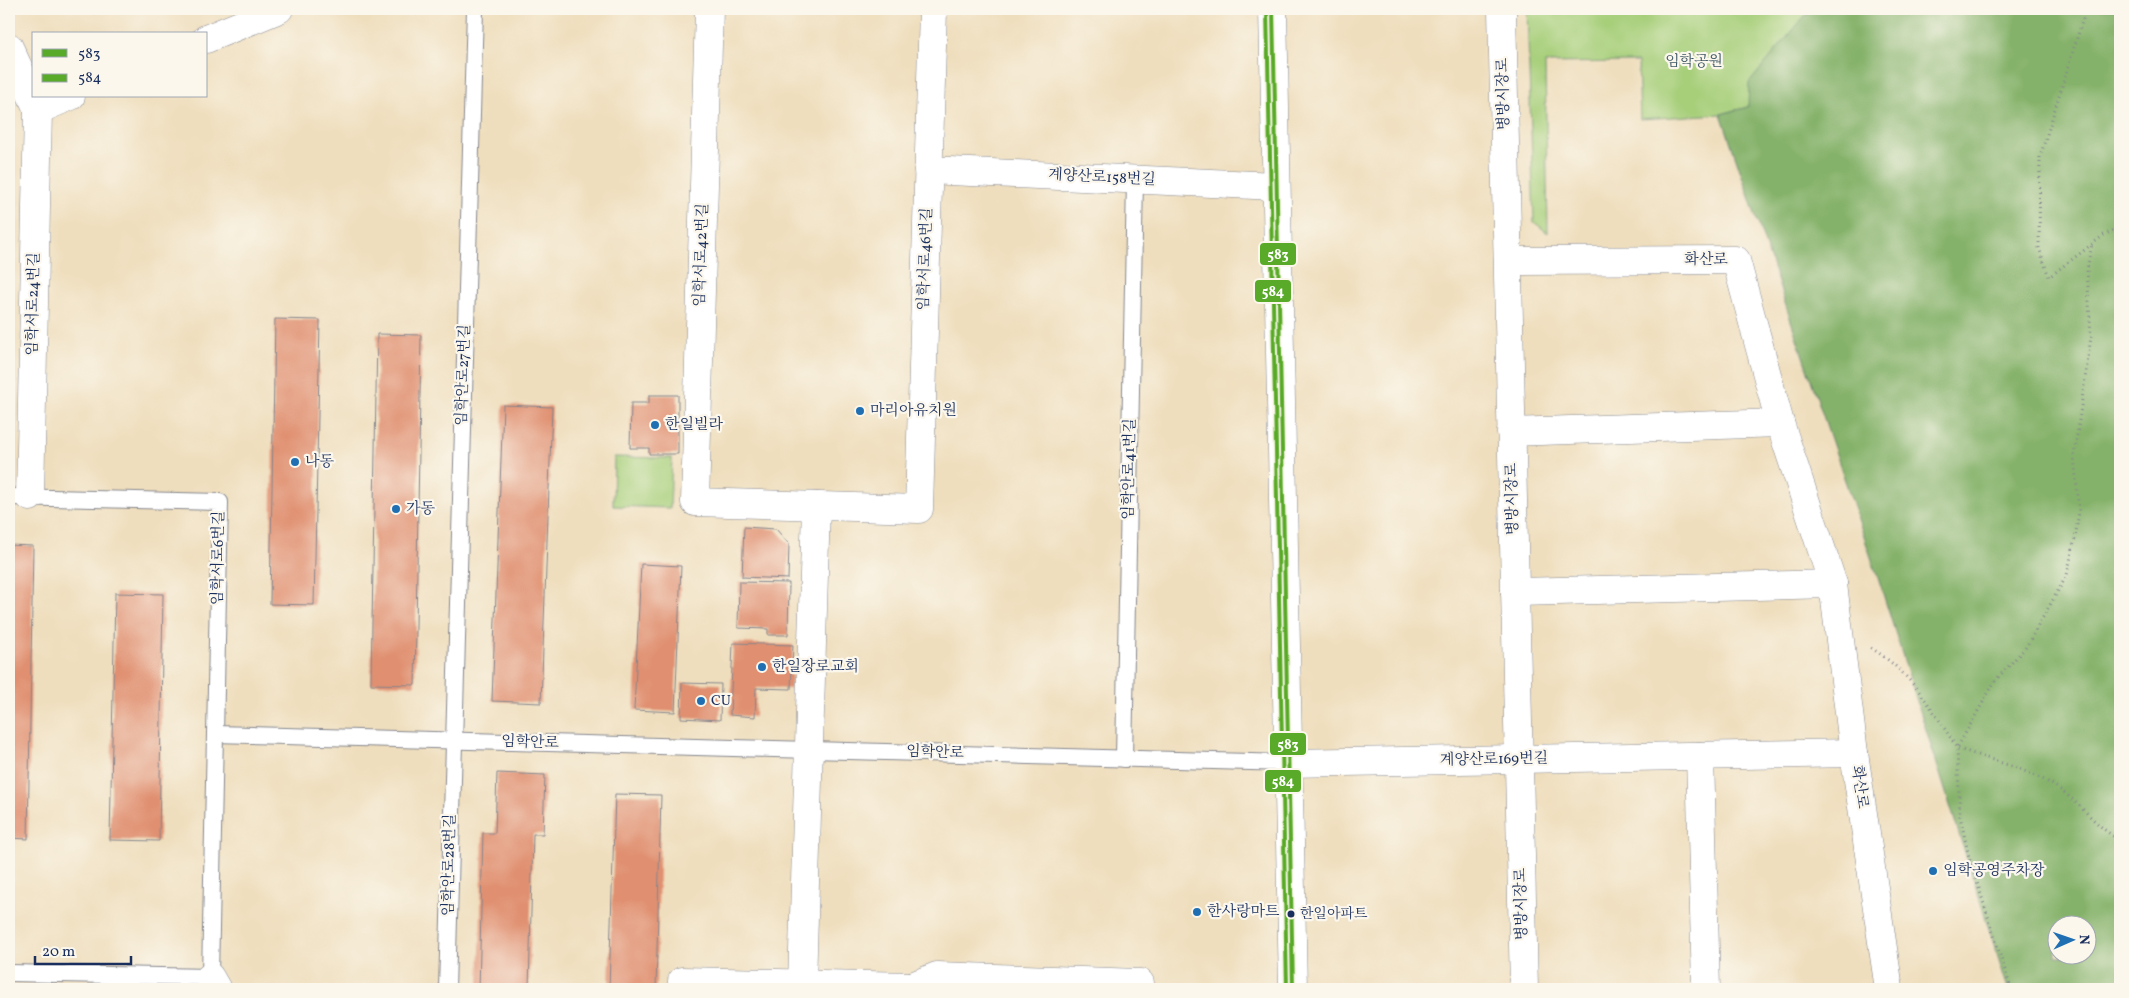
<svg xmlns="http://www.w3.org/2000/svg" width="2129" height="998" viewBox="0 0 2129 998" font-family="Vollkorn,'Noto Serif KR',serif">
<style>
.green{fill:#a7cf7a;stroke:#617f6c}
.forest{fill:#85b26a;stroke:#507064;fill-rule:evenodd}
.building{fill:#e08f6f}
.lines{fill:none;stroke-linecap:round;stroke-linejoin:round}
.service-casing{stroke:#85868e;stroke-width:18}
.minor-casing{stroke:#85868e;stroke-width:29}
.tertiary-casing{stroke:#85868e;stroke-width:29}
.path{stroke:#85868e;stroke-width:3;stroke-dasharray:1 4;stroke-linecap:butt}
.service{stroke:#fff;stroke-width:16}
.minor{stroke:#fff;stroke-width:28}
.tertiary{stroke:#fff;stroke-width:28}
.bus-1-casing{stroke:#fbf7ec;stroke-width:8}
.bus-2-casing{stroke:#fbf7ec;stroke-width:8}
.bus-1{stroke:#58aa28;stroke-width:4}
.bus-2{stroke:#58aa28;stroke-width:4}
.poi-dot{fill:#1f6fb2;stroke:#fbf7ec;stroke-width:2}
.bus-dot{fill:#1b2f5e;stroke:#fbf7ec;stroke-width:2}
.labels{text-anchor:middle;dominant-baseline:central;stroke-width:4.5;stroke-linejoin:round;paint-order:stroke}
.bus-label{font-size:14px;fill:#1b2f5e;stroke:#fbf7ec;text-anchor:start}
.park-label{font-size:15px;fill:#3e5765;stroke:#fbf7ec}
.street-label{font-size:15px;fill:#1b2f5e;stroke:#fbf7ec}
.poi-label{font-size:15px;fill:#1b2f5e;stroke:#fbf7ec;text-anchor:start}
.line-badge{stroke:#fbf7ec;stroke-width:2}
.badge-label{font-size:14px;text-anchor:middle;font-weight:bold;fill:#fff}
</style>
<rect width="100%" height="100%" fill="#fbf7ec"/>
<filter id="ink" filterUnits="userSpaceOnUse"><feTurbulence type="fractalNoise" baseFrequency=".02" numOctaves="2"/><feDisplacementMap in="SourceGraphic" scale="10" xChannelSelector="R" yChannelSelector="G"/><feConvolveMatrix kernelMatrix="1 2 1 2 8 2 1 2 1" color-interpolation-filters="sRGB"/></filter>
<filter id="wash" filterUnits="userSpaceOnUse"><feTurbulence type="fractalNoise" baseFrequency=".0096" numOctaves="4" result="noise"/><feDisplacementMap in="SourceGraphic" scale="20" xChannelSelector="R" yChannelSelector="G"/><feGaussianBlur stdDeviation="1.12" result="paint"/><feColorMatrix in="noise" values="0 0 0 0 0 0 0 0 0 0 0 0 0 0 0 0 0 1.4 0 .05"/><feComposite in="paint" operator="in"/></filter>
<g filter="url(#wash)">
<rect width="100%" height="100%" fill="#efdebd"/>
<g class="green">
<path d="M1527 9H1816L1804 17 1748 107 1721 114 1640 119 1638 62 1545 63 1548 233 1534 222Z"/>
<path d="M614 457 672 458 670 508 613 506Z"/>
</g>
<path class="forest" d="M1816 9H2120V989H2008L1878 578 1721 114 1748 107 1749 83 1804 17ZM2056 926H2086V956H2056Z"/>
<g id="blocks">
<g class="building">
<path d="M275 319 320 320 314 605 270 604Z"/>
<path d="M377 334 421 335 415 685 371 684Z"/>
<path d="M649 395H678V454H649V448H630L631 403H649Z"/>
<path d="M503 405 552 407 541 703 492 701Z"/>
<path d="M744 527 776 529 789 544 788 579 742 577Z"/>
<path d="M9 545 33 546 28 839 9 838Z"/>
<path d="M641 564 681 566 675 712 634 710Z"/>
<path d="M739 582 789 583 788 635H768V629L738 628Z"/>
<path d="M115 593 163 594 159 841 110 840Z"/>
<path d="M733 643 793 645 791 689 756 688 755 717 730 715Z"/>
<path d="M682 683 721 684 720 720 681 718Z"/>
<path d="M497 773 545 775 543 834H533L529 989H479L483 833H495Z"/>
<path d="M615 794 661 795 656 989H609Z"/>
</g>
</g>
</g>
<g filter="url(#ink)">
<use href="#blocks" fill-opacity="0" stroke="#85868e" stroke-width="1"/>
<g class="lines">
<g class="service-casing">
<g id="service">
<path d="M9 497 220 502 215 734"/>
<path d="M1124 759 1135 180"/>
<path d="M9 973 210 977 215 734 1288 763"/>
<path d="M447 989 475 9"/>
</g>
</g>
<g class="minor-casing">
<g id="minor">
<path d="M709 9 695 502 919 509 933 9"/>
<path d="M1502 9 1524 989"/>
<path d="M206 39 279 9"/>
<path d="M9 47 38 110 30 497"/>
<path d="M38 110 71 96"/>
<path d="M928 170 1276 186"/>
<path d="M1508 261 1736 260 1780 423 1833 584 1854 753 1889 989"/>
<path d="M1511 432 1780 423"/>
<path d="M1515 592 1833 584"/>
<path d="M1700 756 1706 989"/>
<path d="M1288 763 1854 753"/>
<path d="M210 977 217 989"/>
<path d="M802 985 816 506"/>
<path d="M682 989V981L912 986"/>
<path d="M912 989V986L937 976 1140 983V989"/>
</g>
</g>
<g class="tertiary-casing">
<path id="tertiary" d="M1273 9 1293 989"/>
</g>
<g class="path">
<path d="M2086 9 2040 157 2039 248 2049 277 2104 235 2120 227"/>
<path d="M1871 648C1912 673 1932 709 1957 748L1995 681 2026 647 2067 575 2075 538 2079 512 2074 455 2091 337 2087 269 2092 244"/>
<path d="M2011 989 1969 857 1960 816 1957 748C1992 761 2039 771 2067 795 2086 810 2099 829 2120 840"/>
<path d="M2023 989 2057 986 2072 989"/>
</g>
<use href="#service" class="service"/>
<use href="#minor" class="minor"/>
<use href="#tertiary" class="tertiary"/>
<g class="bus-1-casing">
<path id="bus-1" d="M1273 9 1293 989"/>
</g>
<g class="bus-2-casing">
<path id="bus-2" d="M1267 9 1287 989"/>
</g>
<use href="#bus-1" class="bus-1"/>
<use href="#bus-2" class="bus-2"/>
</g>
</g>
<g class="poi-dot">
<circle cx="860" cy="411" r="5"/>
<circle cx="655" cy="425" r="5"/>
<circle cx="295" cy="462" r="5"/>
<circle cx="396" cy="509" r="5"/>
<circle cx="762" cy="667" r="5"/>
<circle cx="701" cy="701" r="5"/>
<circle cx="1933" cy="871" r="5"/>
<circle cx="1197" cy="912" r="5"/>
</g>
<circle class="bus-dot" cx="1291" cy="914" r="4.5"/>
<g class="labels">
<g class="bus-label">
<text x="1300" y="914">한일아파트</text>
</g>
<g class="park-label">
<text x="1694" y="62">임학공원</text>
</g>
<g class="street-label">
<text transform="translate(1504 94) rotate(-91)">병방시장로</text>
<text transform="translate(1102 178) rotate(3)">계양산로158번길</text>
<text transform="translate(702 255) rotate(-88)">임학서로42번길</text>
<text transform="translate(926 259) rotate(-88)">임학서로46번길</text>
<text x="1706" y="260">화산로</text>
<text transform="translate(34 304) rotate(-89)">임학서로24번길</text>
<text transform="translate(464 375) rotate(-88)">임학안로27번길</text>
<text transform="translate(1130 469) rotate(-89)">임학안로41번길</text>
<text transform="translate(1513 499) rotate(-91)">병방시장로</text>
<text transform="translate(219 558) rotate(-89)">임학서로6번길</text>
<text transform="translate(530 743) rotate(2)">임학안로</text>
<text transform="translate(935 753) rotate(2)">임학안로</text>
<text transform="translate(1494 760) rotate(-1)">계양산로169번길</text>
<text transform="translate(1859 787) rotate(82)">화산로</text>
<text transform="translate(450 865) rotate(-89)">임학안로28번길</text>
<text transform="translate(1522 904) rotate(-91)">병방시장로</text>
</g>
<g class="poi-label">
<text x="870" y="411">마리아유치원</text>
<text x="665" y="425">한일빌라</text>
<text x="305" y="462">나동</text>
<text x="406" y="509">가동</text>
<text x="772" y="667">한일장로교회</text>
<text x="711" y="701">CU</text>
<text x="1943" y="871">임학공영주차장</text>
<text x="1207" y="912">한사랑마트</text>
</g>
</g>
<g class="line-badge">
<rect x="1259" y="242" width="38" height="24" rx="5" fill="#58aa28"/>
<rect x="1254" y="279" width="38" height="24" rx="5" fill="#58aa28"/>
<rect x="1269" y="732" width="38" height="24" rx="5" fill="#58aa28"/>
<rect x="1264" y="769" width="38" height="24" rx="5" fill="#58aa28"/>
</g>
<g class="badge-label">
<text x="1278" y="259">583</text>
<text x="1273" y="296">584</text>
<text x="1288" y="749">583</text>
<text x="1283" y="786">584</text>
</g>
<rect width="2129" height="998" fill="none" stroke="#fbf7ec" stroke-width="30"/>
<rect x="32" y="32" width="175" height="65" fill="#fbf7ec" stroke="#a1a7b3"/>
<rect x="42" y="49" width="25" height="8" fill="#58aa28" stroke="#a1a7b3"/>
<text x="78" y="58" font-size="15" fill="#1b2f5e">583</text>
<rect x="42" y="74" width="25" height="8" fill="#58aa28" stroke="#a1a7b3"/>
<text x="78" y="82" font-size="15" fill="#1b2f5e">584</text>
<g transform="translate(2072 940) rotate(88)"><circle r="24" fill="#fbf7ec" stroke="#a1a7b3"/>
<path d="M0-4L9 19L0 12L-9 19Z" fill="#1f6fb2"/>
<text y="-8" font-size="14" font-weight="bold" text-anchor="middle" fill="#1b2f5e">N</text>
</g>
<path d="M35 956v8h96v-8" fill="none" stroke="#1b2f5e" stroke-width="2.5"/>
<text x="42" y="956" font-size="15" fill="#1b2f5e" stroke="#fbf7ec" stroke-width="4" paint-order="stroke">20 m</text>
</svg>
